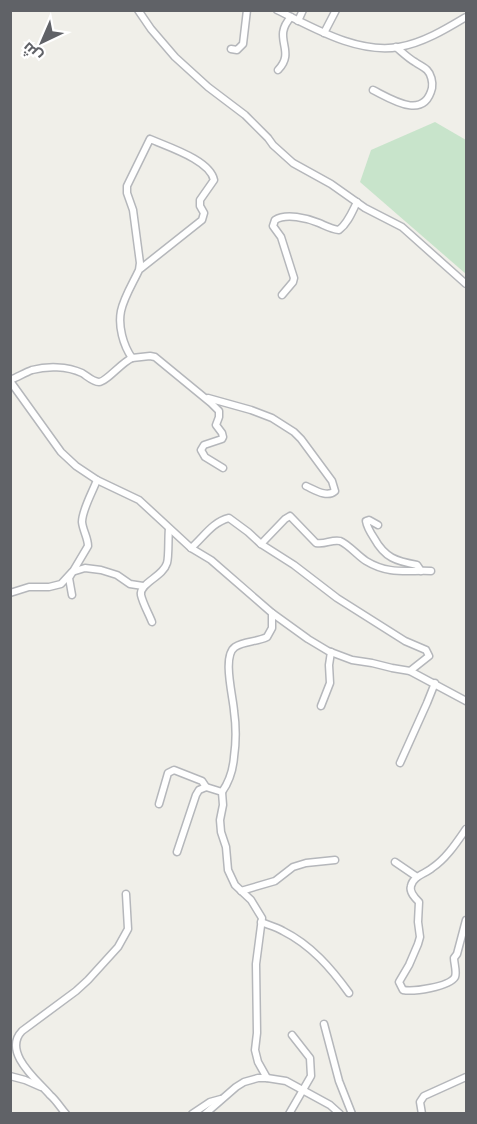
<svg xmlns="http://www.w3.org/2000/svg" width="477" height="1124" viewBox="0 0 477 1124" font-family="'Asap Condensed',Cairo,sans-serif">
<style>
.green{fill:#c8e4cb}
.lines{fill:none;stroke-linecap:round;stroke-linejoin:round}
.minor-casing{stroke:#b5b7bb;stroke-width:9}
.minor{stroke:#fff;stroke-width:6}
</style>
<rect width="100%" height="100%" fill="#f0efe9"/>
<path class="green" d="M435 122 466 140V274L360 182 371 150Z"/>
<g class="lines">
<g class="minor-casing">
<g id="minor">
<path d="M138 10 151 29 175 57 208 87 245 115 268 138 273 145 293 163 331 184 365 208 402 227 466 284"/>
<path d="M277 10C314 28 357 54 399 47 423 43 446 29 466 17"/>
<path d="M298 21 303 10"/>
<path d="M324 33 336 10"/>
<path d="M231 49 237 50 243 44 247 10"/>
<path d="M278 70C297 50 271 39 291 17"/>
<path d="M373 90C391 99 424 121 432 88 433 82 431 74 427 70 424 67 419 65 415 62 408 58 402 52 396 47"/>
<path d="M139 270 202 220 204 213 200 206V200L214 180C210 160 168 147 150 139L127 186V193L133 210 140 263 139 270C133 283 124 297 121 311 118 326 123 345 132 358L150 356 155 357 211 403 219 411V417L216 425 222 433 223 437 222 439 204 445 201 450 205 457 223 468"/>
<path d="M282 295 293 282 294 278 281 237 273 226 275 220C286 213 307 218 319 223 326 226 331 229 339 230 348 223 352 212 357 202"/>
<path d="M10 380C18 377 24 373 32 370 47 366 67 366 82 373 87 376 93 382 99 382 106 382 122 362 132 358"/>
<path d="M10 381 61 452 76 466 97 480 139 500 191 548 211 560 272 613V628L267 637C257 642 244 641 235 647 222 656 233 696 234 711 236 725 236 743 234 757 233 770 229 782 222 792L206 787 199 790 196 795 177 852"/>
<path d="M208 398 251 410 272 418 294 432 301 439 332 481 335 491C327 498 315 490 306 486"/>
<path d="M378 525 369 520 366 521C367 527 370 532 374 538 385 558 396 561 417 565L421 571"/>
<path d="M261 544 285 519 290 516 316 543C325 545 332 539 340 541 348 544 358 556 366 561 389 575 407 570 431 571"/>
<path d="M191 548C203 538 212 522 229 518L248 532 261 544 294 565 337 598 405 641 426 650 429 656 410 671"/>
<path d="M10 593 29 587H49L61 584 72 572 85 568 101 570 117 575 130 584 143 586"/>
<path d="M72 595 69 578 88 546C88 538 83 531 82 522 82 510 93 491 97 480"/>
<path d="M272 613 308 639 328 651 352 660 372 663 392 668 410 671 466 701"/>
<path d="M152 622C149 614 143 604 141 595 139 583 163 577 167 563 169 557 168 536 169 529"/>
<path d="M321 706 330 683 329 665 331 652"/>
<path d="M400 763 427 703 435 683"/>
<path d="M222 792 223 805 220 820 221 832 226 847 228 870 235 885 251 900 262 918 256 964 257 1033 255 1050 258 1062 267 1078"/>
<path d="M159 804 168 773 174 770 202 781 206 787"/>
<path d="M466 829C457 842 446 859 432 868 425 874 413 876 411 886 409 892 415 898 419 902L418 922 420 937 418 944 409 965 399 982 403 990C413 992 449 987 455 977 457 972 454 963 454 958L457 954 466 920"/>
<path d="M395 862 417 877"/>
<path d="M241 891 275 881 293 867 306 863 335 860"/>
<path d="M261 922C268 925 276 927 283 931 311 945 331 968 349 993"/>
<path d="M324 1024 339 1081 352 1114"/>
<path d="M10 1076 25 1080 41 1087"/>
<path d="M66 1114C60 1107 56 1100 50 1095 37 1080 2 1052 22 1031L76 991 88 980 118 947 128 929 126 894"/>
<path d="M192 1114 210 1102 221 1099"/>
<path d="M205 1114 236 1087 244 1082 258 1078H267L286 1081 330 1105 340 1114"/>
<path d="M289 1114 311 1076 310 1058 292 1035"/>
<path d="M422 1114 420 1102 424 1096 466 1077"/>
</g>
</g>
<use href="#minor" class="minor"/>
</g>
<rect width="477" height="1124" fill="none" stroke="#606267" stroke-width="24"/>
<g transform="translate(42 42) rotate(224)" stroke="#ffffff" stroke-width="4.5" paint-order="stroke">
<path d="M0-4.5L10 22L0 15L-10 22Z" fill="#606267"/>
<text y="-9" font-size="16" font-weight="bold" text-anchor="middle" fill="#606267">ش</text>
</g>
</svg>
